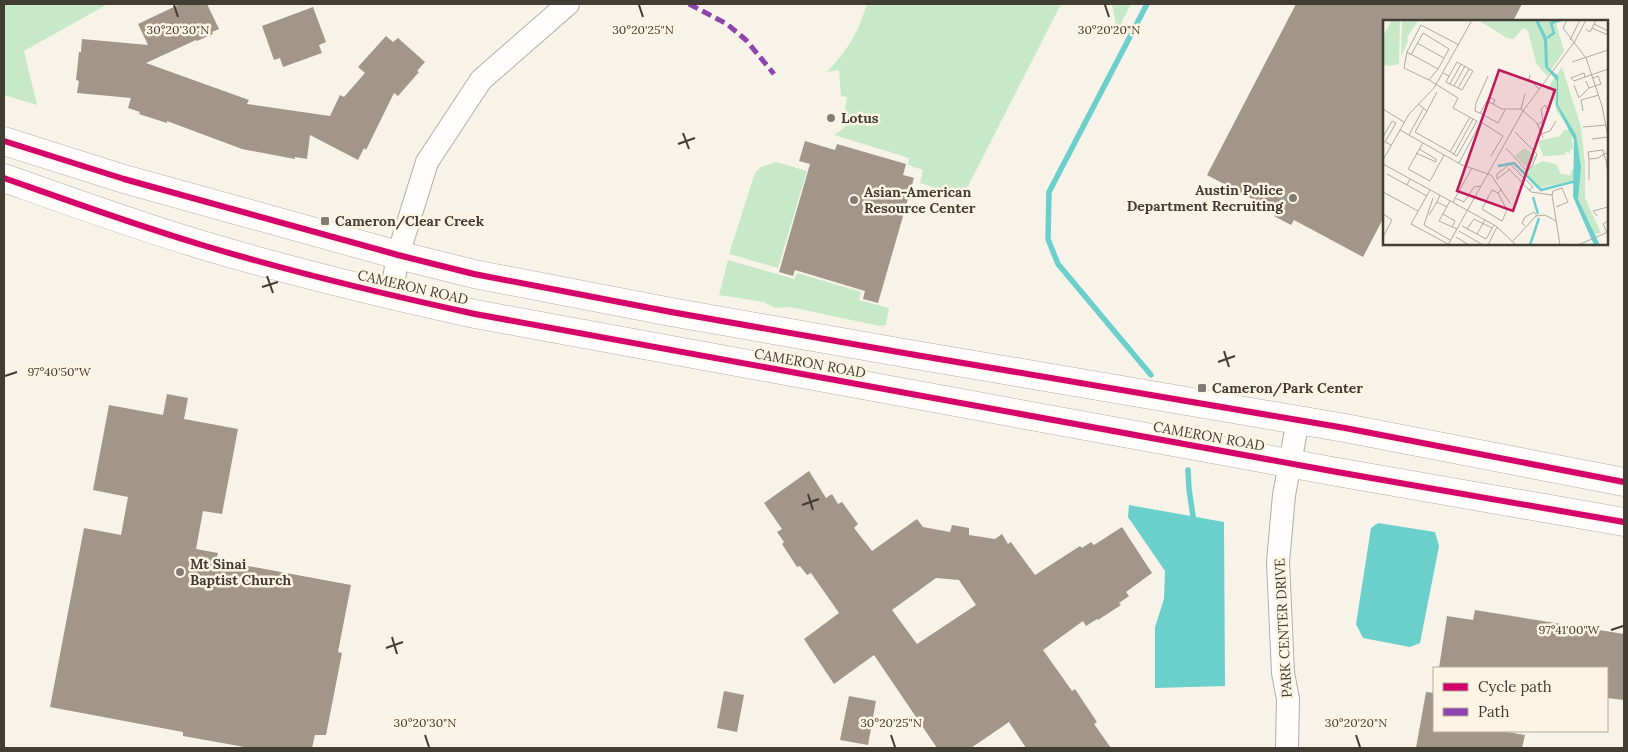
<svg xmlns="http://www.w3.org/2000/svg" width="1628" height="752" viewBox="0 0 1628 752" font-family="Lora,serif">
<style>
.green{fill:#c7e9c7}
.water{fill:#6bcfcc}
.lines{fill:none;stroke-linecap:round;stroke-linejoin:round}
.stream{stroke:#6bcfcc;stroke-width:5.5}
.building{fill:#a29689;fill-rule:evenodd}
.street-casing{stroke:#b2ada5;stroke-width:24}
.secondary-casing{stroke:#b2ada5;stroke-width:29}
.street{stroke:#fefdfc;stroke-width:22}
.secondary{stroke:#fefdfc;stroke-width:28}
.quiet{stroke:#8e44ad;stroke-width:5;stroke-dasharray:10 5;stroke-linecap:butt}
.cycleway-casing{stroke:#fef4e3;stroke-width:9}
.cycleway{stroke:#d6006c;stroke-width:6}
.ticks{fill:none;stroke:#413c34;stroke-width:2}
.poi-dot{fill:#817c73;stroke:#fef4e3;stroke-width:2}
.labels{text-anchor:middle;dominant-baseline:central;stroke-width:5;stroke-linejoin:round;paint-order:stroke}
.poi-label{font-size:14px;font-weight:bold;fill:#413c34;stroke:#fef4e3;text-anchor:start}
.street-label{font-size:14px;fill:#413c34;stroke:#fef4e3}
.inset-river{fill:none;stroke:#6bcfcc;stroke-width:2.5}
.inset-road{fill:none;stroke:#afaaa1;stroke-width:1}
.view{fill:#c2185b;fill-opacity:0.15;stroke:#c2185b;stroke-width:2.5}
.inset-edge{fill:none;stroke:#413c34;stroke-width:2.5}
.ticks-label{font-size:12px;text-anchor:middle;fill:#413c34;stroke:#fef4e3;stroke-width:5;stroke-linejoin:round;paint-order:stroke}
</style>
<rect width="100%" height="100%" fill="#f8f3e9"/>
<g class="green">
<path d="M4 4H108L24 51 37 105 4 95Z"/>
<path d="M867 4H1061L960 202 954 194 920 183 923 170 908 165 909 158 834 135 844 128 847 123 848 115 845 108 847 97 841 96 839 70 827 72C849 48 857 35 867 4Z"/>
<path d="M1112 4H1131L1117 31Z"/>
<path d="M776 162 807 171 778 268 729 254 755 173 761 167Z"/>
<path d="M728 260 794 279 797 273 861 292 859 300 889 308 886 325 880 326 790 307 775 308 764 302 719 295Z"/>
</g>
<g class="water">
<path d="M1129 505 1224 522 1225 686 1155 688V627L1164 599 1165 571 1128 517Z"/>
<path d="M1378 523 1435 532 1439 546 1420 643 1410 647 1363 638 1356 624 1371 528Z"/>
</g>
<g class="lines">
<g class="stream">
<path d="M1147 4 1049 192 1048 239 1058 264 1151 375"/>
<path d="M1188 470 1189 489 1194 523"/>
</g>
</g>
<g class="building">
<path d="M180 4H207L219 29 212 32 213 34 197 41 196 40 146 63 249 100 247 104 330 116 340 95 344 97 365 73 358 67 386 36 393 42 398 38 425 62 417 71 419 72 398 96 394 93 366 150 364 148 358 160 310 135 307 159 295 157V159L242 149 167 121V123L139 114 140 112 128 108 131 98 77 93 79 81 76 80 79 52H81L82 39 148 45 138 24Z"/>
<path d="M1296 4H1522L1513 21H1384V217L1363 257 1294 220 1291 225 1274 216 1277 212 1207 175Z"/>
<path d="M313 7 326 42 319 45 322 53 283 67 280 58 274 60 262 26Z"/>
<path d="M805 141 835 150 837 144 906 164 903 175 914 178 878 303 863 299 865 291 795 270 793 276 779 272 810 164 799 161Z"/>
<path d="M167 394 188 398 184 419 238 429 222 514 203 511 196 549 218 553 216 560 351 585 338 652 342 653 326 735H315L312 748H250L183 736V732L50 707 84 528 121 535 128 497 93 490 109 405 163 415Z"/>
<path d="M809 471 826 498 832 494 838 504 842 502 858 524 854 528 872 551 917 519 923 527 950 532 952 525 969 528V535L995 539 1002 534 1008 544 1011 542 1035 575 1080 546 1082 548 1091 542 1094 545 1122 527 1152 573 1126 592 1129 596 1119 603 1121 605 1098 620 1097 619 1086 626 1083 621 1043 650 1072 691 1075 689 1097 722 1094 724 1111 748H1026L1009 722 971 748H937L874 655 834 684 804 639 839 613 811 573 807 575 800 566 797 567 782 544 784 542 777 532 782 529 764 503ZM936 578 959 580 976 605 917 644 892 610Z"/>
<path d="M1475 610 1624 634V700L1607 698V668H1439L1447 616 1473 620Z"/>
<path d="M724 691 744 695 737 732 717 728Z"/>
<path d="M1426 692 1434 693V731H1501L1525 735 1522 748H1416Z"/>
<path d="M849 696 876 701 868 745 840 740Z"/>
</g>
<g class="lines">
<g class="street-casing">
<g id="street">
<path d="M391 296 398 255 427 162 481 80 568 4"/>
<path d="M1287 748 1288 699 1283 673 1278 562 1284 495 1298 420"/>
</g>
</g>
<g class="secondary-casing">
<g id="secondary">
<path d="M4 141 124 179 398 255 474 274 671 312 904 353 1345 428 1624 482"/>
<path d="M4 178C69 201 135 225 202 245 292 272 383 294 475 314L1337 472 1624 522"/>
</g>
</g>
<use href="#street" class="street"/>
<use href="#secondary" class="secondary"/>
<path class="quiet" d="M689 4 727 24 746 40 774 74"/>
<g class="cycleway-casing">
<g id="cycleway">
<path d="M4 141 124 179 398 255 474 274 671 312 904 353 1345 428 1624 482"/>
<path d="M4 178C69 201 135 225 202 245 292 272 383 294 475 314L1337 472 1624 522"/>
</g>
</g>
<use href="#cycleway" class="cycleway"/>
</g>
<path class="ticks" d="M174 5 178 17M639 5 643 17M1105 5 1109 17M683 133 689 149M678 144 695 138M267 276 273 293M262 287 278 282M1224 351 1229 367M1218 362 1235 356M5 376 17 372M808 494 813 510M802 505 819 499M1611 630 1623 626M392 637 397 654M386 648 403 642M425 735 429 747M891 735 895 747M1356 735 1360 747"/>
<g class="poi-dot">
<circle cx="831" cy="118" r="5"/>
<circle cx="1293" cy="198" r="5"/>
<circle cx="854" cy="200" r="5"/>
<rect x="320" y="216" width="10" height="10" rx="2.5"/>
<rect x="1197" y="383" width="10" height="10" rx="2.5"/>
<circle cx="180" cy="572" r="5"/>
</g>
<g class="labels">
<g class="poi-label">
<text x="841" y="118">Lotus</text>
<text x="1283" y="190" text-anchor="end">Austin Police<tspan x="1283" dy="16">Department Recruiting</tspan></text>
<text x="864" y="192">Asian-American<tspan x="864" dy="16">Resource Center</tspan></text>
<text x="335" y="221">Cameron/Clear Creek</text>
<text x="1212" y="388">Cameron/Park Center</text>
<text x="190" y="564">Mt Sinai<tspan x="190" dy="16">Baptist Church</tspan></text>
</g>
<g class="street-label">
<text transform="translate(413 287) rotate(13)">CAMERON ROAD</text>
<text transform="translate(810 363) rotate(10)">CAMERON ROAD</text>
<text transform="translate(1209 436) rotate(10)">CAMERON ROAD</text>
<text transform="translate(1283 628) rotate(-93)">PARK CENTER DRIVE</text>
</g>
</g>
<g transform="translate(1383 20)">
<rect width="225" height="225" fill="#f8f3e9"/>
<path d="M9 0H17L16 44 7 46 0 45V16ZM19 0H36L24 17 25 21 18 37ZM95 0H172L181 31 164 56 153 43 145 11 140 8 131 19 124 18ZM179 47 198 107 202 145V178L218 213 212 214 195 179 193 115 174 92 168 70H163ZM181 110H187L191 130 188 128 187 134 183 131 182 135 160 136 155 121 177 116ZM141 128 153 137 145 149 132 136ZM159 141 173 144 178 154 187 155 192 144 191 160 156 168 141 152Z" fill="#c7e9c7"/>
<path d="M152 0H155L164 18 165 47 175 56V85L193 115 198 147 195 179 217 225H211L190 177 191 120 173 85 174 61 162 47 161 20Z" fill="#6bcfcc"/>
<path class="inset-river" d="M164 18 171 13 168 3 178 0M115 146 131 143 158 170 193 161M150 177 155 194M147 225 156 198"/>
<path class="inset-road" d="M184 0 180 8 203 38 219 86 225 117M211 4 225 11M209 8 225 15M203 9 207 12 213 0M187 20 197 0M34 23 61 38M24 32 21 48 46 60M28 35 40 13 66 29 55 49 24 32 38 5 76 25M189 42 225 30M60 53 66 56 74 42 90 51 79 70 63 62 66 56M147 55 146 59 156 69M202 57 201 53 188 58 191 61 225 49M203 61 206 68 218 64 215 56 210 58M67 64 78 44M191 65 196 78 206 68M71 66 82 46M75 68 86 49M104 81 106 77 112 80 110 84M35 84 44 91 32 112 71 134 90 99 70 88 75 78 46 60 55 49M0 89 21 102M138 89 142 74M122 90 115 103 97 93 104 81 119 89H138L154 103 160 118M44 91 54 72M200 91 198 80 216 75M97 93 92 91 93 83 105 56M154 105 160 101 158 89 162 85 166 92M200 107 223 105M17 110 79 145 108 155 127 183M158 114 167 111 173 101M26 115 40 89M0 117 9 101 13 103 2 122 8 125M209 119 225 117M40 123 25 149 47 161M123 128 143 150 149 147 154 134 132 112M67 132 87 97M33 133 53 142V139L36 129M225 133 221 134 215 138 206 139 205 132 220 130 221 134V136L223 140 225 153M70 134 74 136 94 101 90 99M206 139V160M0 140 26 94 51 68 89 0M76 143 98 102 120 116 108 136M0 144 113 206 133 225M125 148 148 172 169 175M126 150 114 159V154L127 144 150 167 146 170M4 154 24 165M27 159 24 165 44 176M47 161 61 135M47 170 28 204 65 224M0 172 35 191M115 173 109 170 99 189 119 201 124 190 115 173 119 169M57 175 54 182 64 187M169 175 177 225M169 175 170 171 179 168 185 182 173 187M50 178 41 205 67 220M72 178 81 182 91 167 98 166M67 181 56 201 74 209M70 182 89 148M0 194 9 200 0 217M60 194 72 201 69 207M46 195 54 182M214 196 210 191 225 187M102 200 94 214 103 219 111 205M79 206 94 214M142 206 139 203 142 197 151 192 154 196M84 209 91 199 109 208M76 211 100 225M224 213 220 204 225 201M73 217 86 225M130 221 153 196 162 195 173 201M65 225 140 91 192 21 203 0M105 225 114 207M195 225 225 212"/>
<path class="view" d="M116 50 172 70 130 191 74 171Z"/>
<rect width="225" height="225" class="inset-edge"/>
</g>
<g class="ticks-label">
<text x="178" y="34">30°20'30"N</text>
<text x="643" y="34">30°20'25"N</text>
<text x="1109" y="34">30°20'20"N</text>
<text x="59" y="376">97°40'50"W</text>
<text x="1569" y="634">97°41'00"W</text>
<text x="425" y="727">30°20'30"N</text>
<text x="891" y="727">30°20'25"N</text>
<text x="1356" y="727">30°20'20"N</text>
</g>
<rect width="1628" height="752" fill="none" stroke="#413c34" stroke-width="10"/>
<rect x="1433" y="667" width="175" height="65" fill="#fef4e3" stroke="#b2aa9d"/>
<rect x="1443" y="683" width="25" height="8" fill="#d6006c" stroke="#b2aa9d"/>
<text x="1478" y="692" font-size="15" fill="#413c34">Cycle path</text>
<rect x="1443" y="708" width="25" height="8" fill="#8e44ad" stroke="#b2aa9d"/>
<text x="1478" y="717" font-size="15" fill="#413c34">Path</text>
</svg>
